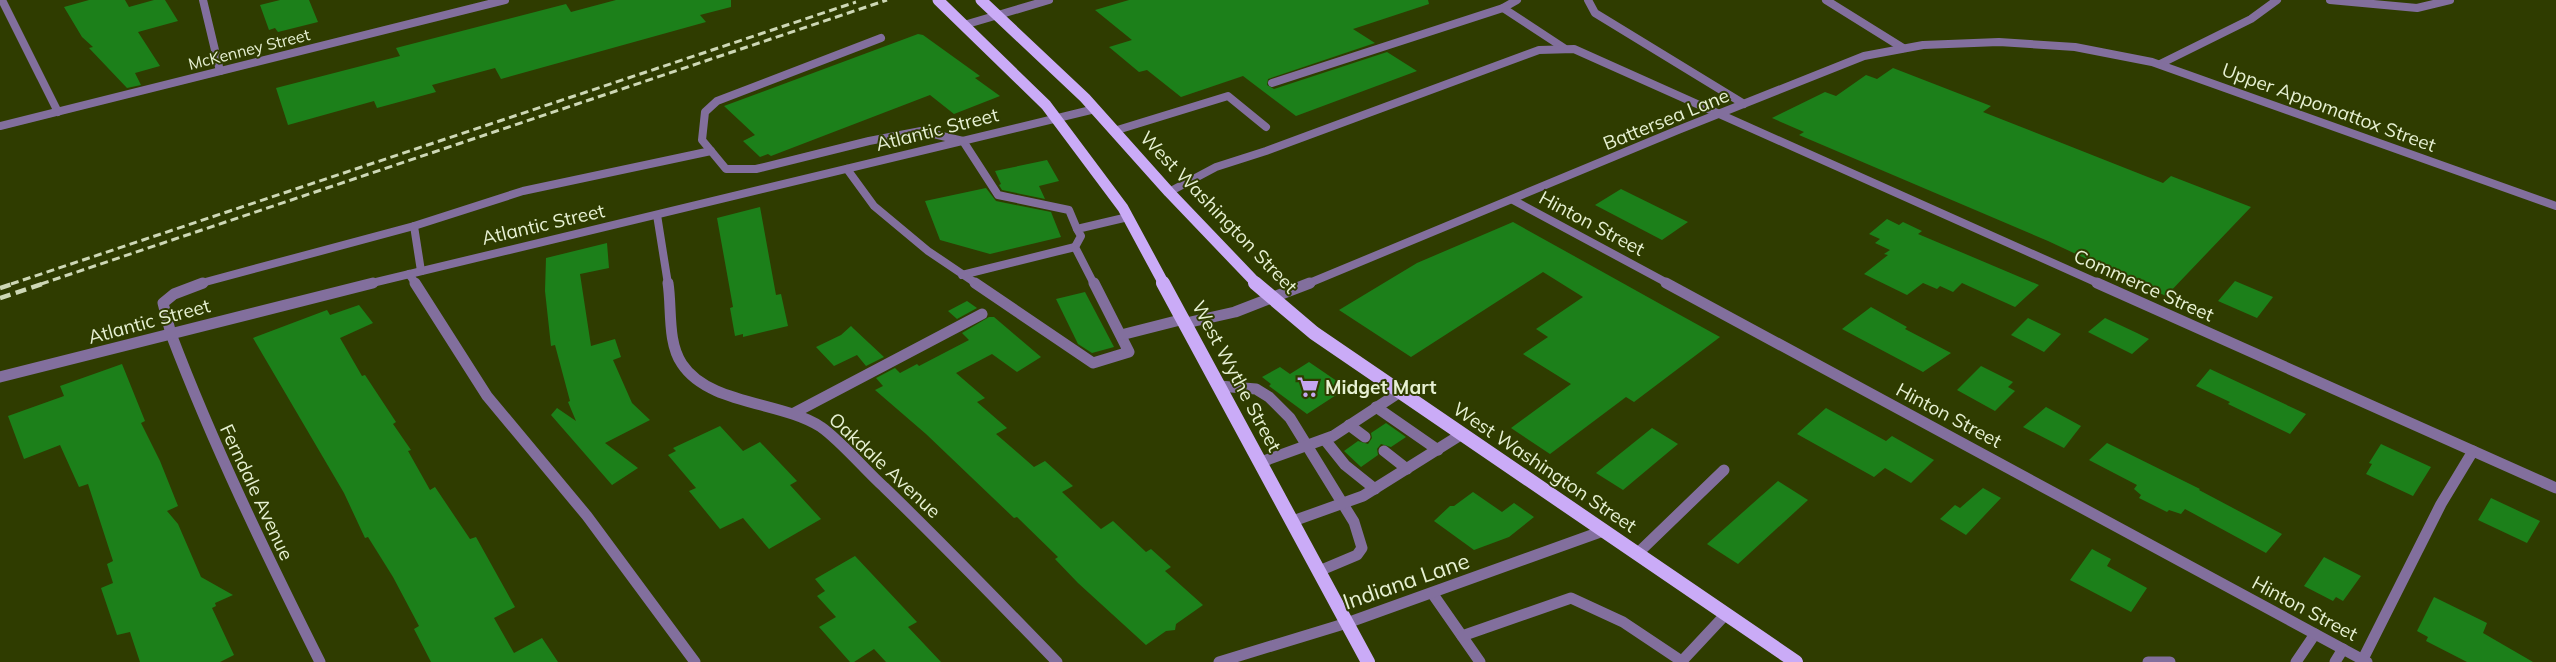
<svg xmlns="http://www.w3.org/2000/svg" width="2556" height="662" viewBox="0 0 2556 662" font-family="Mulish,sans-serif">
<style>
.building{fill:#1c801a}
.lines{fill:none;stroke-linecap:round;stroke-linejoin:round}
.lane-far1{stroke:#826f9d;stroke-width:8}
.lane{stroke:#826f9d;stroke-width:11}
.street-far1{stroke:#826f9d;stroke-width:8}
.street{stroke:#826f9d;stroke-width:11}
.primary-far1{stroke:#caabf7;stroke-width:11}
.primary{stroke:#caabf7;stroke-width:14}
.rail-far1{stroke:#cdd7b5;stroke-width:3;stroke-dasharray:8 4.5;stroke-linecap:butt}
.rail{stroke:#cdd7b5;stroke-width:4.5;stroke-dasharray:11 5.5;stroke-linecap:butt}
.labels{text-anchor:middle;dominant-baseline:central;stroke-width:4;stroke-linejoin:round;paint-order:stroke}
.far-street-label{font-size:16px;fill:#e7f1d3;stroke:#2f3c00}
.street-label{font-size:19px;fill:#e7f1d3;stroke:#2f3c00}
.poi-label{font-size:19px;font-weight:bold;fill:#e7f1d3;stroke:#2f3c00;text-anchor:start}
.near-street-label{font-size:22px;fill:#e7f1d3;stroke:#2f3c00}
</style>
<rect width="100%" height="100%" fill="#2f3c00"/>
<g class="building">
<path d="M89 0H125L129 7 154 0H165L178 21 138 32 160 66 135 73 141 85 127 88 89 48 93 47 82 37 64 7Z"/>
<path d="M280 0H309L318 22 278 32 275 28 269 30 260 5Z"/>
<path d="M616 0H731V7L700 15 706 22 501 79 495 68 432 85 436 92 377 108 374 101 288 125 276 88 400 56 396 48 566 4 571 12Z"/>
<path d="M1129 0H1428L1429 4 1353 29 1375 43 1268 79 1267 85 1274 89 1387 52 1417 71 1296 116 1243 76 1181 97 1147 70 1139 72 1109 47 1132 40 1095 10Z"/>
<path d="M918 34 923 35 980 76 975 78 1000 96 954 114 930 95 771 156 768 154 760 157 743 141 755 135 724 106Z"/>
<path d="M1893 68 1991 106 1983 112 2163 183 2171 176 2251 207 2166 296 2048 241 1799 135 1804 132 1772 118 1825 92 1836 96 1866 75 1877 79Z"/>
<path d="M1047 160 1059 181 1039 186 1045 199 1002 190 999 185 1001 184 995 171Z"/>
<path d="M986 188 996 201 1051 212 1061 237 990 254 940 240 925 201Z"/>
<path d="M1621 189 1688 222 1662 240 1595 205Z"/>
<path d="M760 207 776 295 781 294 788 326 743 337V334L735 336 730 308 733 307 717 218Z"/>
<path d="M1887 219 1899 225 1903 222 1922 231 1918 234 2039 285 2015 307 1962 283 1953 292 1940 286 1937 289 1923 283 1907 295 1864 274 1888 255 1884 254 1890 250 1875 243 1880 239 1869 234Z"/>
<path d="M1513 222 1662 305 1720 337 1634 402 1626 397 1550 454 1511 428 1571 384 1523 354 1548 337 1536 329 1583 297 1543 272 1411 357 1339 310 1417 263Z"/>
<path d="M607 243 609 268 580 274 591 346 615 339 621 357 613 360 632 403 650 420 605 443 638 468 612 485 551 415 557 408 576 421 568 402 570 401 555 345 551 346 545 291 546 258Z"/>
<path d="M2235 281 2273 297 2257 318 2218 301Z"/>
<path d="M1085 292 1114 347 1092 353 1078 344 1056 299Z"/>
<path d="M967 301 977 308 957 319 948 311Z"/>
<path d="M359 305 373 323 340 338 362 376 365 375 396 422 393 424 411 450 408 451 430 490 435 487 470 539 476 537 515 607 494 618 514 653 542 638 558 662H431L414 629 419 626 393 577 368 537 365 538 344 493 253 338 327 310 330 315Z"/>
<path d="M1871 307 1907 327 1905 329 1951 353 1923 372 1842 329Z"/>
<path d="M989 317H994L1041 357 1017 372 992 354 956 373 985 398 977 402 1007 428 996 434 1034 467 1045 461 1073 486 1062 492 1101 529 1113 521 1146 552 1151 549 1171 567 1165 571 1203 605 1176 624 1175 630 1166 631 1146 645 1078 583 1055 559 1058 557 1017 517 1014 518 926 434 875 390 883 386 876 378 895 368 900 373 917 364 919 366 969 340 962 333Z"/>
<path d="M2028 318 2061 334 2044 352 2011 335Z"/>
<path d="M2105 318 2137 333 2149 339 2132 354 2088 332Z"/>
<path d="M851 326 854 329 884 357 866 366 857 355 834 366 816 347 841 335Z"/>
<path d="M1309 362 1347 388 1307 414 1269 386 1271 384 1262 377 1280 367 1290 374Z"/>
<path d="M122 364 145 421 141 423 160 461 178 506 167 511 178 524 201 577 233 595 215 603 216 606 212 608 234 655 220 662H140L130 632 117 635 101 588 113 583 107 564 113 561 88 484 79 487 60 445 24 459 8 416 64 396 60 386Z"/>
<path d="M1981 366 2013 382 2008 387 2015 391 1995 411 1957 390Z"/>
<path d="M2210 369 2306 414 2290 434 2228 404 2230 402 2196 386Z"/>
<path d="M2046 407 2081 426 2064 448 2023 427Z"/>
<path d="M1826 408 1886 441 1892 436 1934 460 1911 483 1885 468 1874 477 1797 434Z"/>
<path d="M1386 423 1406 437 1391 447 1381 444 1377 449 1378 455 1361 467 1344 451 1358 441 1368 444 1372 438 1371 433Z"/>
<path d="M720 426 743 451 760 442 797 481 790 485 821 519 769 549 743 518 720 529 689 491 696 488 668 455 676 451 673 448Z"/>
<path d="M1652 428 1678 444 1623 490 1596 473Z"/>
<path d="M2107 443 2200 489 2199 490 2282 534 2266 553 2185 509 2181 514 2169 510 2167 512 2139 498 2141 495 2134 489 2137 485 2089 460Z"/>
<path d="M2381 444 2431 467 2413 496 2366 474 2372 464 2369 463Z"/>
<path d="M1778 481 1808 500 1738 564 1707 544Z"/>
<path d="M1983 488 2001 498 1966 535 1940 519 1955 505 1960 508Z"/>
<path d="M1473 492 1502 512 1514 503 1534 517 1509 537 1474 550 1434 521 1450 506H1454Z"/>
<path d="M2491 498 2540 521 2527 543 2478 520Z"/>
<path d="M2092 549 2111 559 2107 566 2147 588 2131 612 2070 580Z"/>
<path d="M855 556 917 622 908 627 941 662H886L874 649 854 662H850L819 627 836 617 817 596 825 591 815 579Z"/>
<path d="M2324 557 2361 576 2343 601 2336 597 2333 601 2304 586Z"/>
<path d="M2434 597 2487 623 2483 633 2533 662H2467L2426 641 2428 637 2417 631Z"/>
</g>
<g class="lines">
<g class="lane-far1">
<path d="M1517 0 1503 8 1564 48"/>
<path d="M1588 0 1595 13 1744 104"/>
<path d="M1826 0 1903 48"/>
<path d="M2330 0 2417 8 2450 0"/>
<path d="M964 25 1049 0"/>
<path d="M881 38 717 101 705 112 702 140 726 169H756L869 141 921 131 963 141 998 195 1069 210 1077 229"/>
<path d="M2160 64 2251 19 2277 0"/>
<path d="M1272 83 1503 8"/>
<path d="M1114 131 1228 96 1266 127"/>
<path d="M847 169 874 206 928 251 977 284"/>
<path d="M421 271 414 226 523 191 711 151"/>
<path d="M409 274 416 284"/>
<path d="M962 275 1075 247"/>
<path d="M198 284 414 226"/>
<path d="M1094 284 1075 247 1081 236 1077 229 1128 217"/>
</g>
<g class="lane">
<path d="M415 283 487 396 587 516 695 662"/>
<path d="M975 283 1093 363 1129 352 1094 283"/>
<path d="M171 334 163 303 174 294 203 283"/>
<path d="M1121 335 1184 319"/>
<path d="M1219 386 1256 389 1269 397 1290 418 1354 522 1362 548 1357 555 1319 571"/>
<path d="M1376 407 1438 450"/>
<path d="M794 413 982 314"/>
<path d="M1349 425 1365 437"/>
<path d="M1325 440 1345 465 1375 489"/>
<path d="M1384 451 1407 469"/>
<path d="M1261 462 1333 436 1400 392"/>
<path d="M1293 521 1363 496 1462 434"/>
<path d="M1637 554 1724 470"/>
<path d="M1432 593 1480 662"/>
<path d="M1462 636 1571 598 1623 622 1683 662"/>
<path d="M2363 659 2441 504 2473 451"/>
<path d="M1682 661 1726 614"/>
<path d="M2148 662H2170"/>
<path d="M2296 662 2315 634"/>
<path d="M2335 662 2343 649"/>
</g>
<g class="street-far1">
<path d="M2 0 58 112"/>
<path d="M203 0 220 71"/>
<path d="M0 126 505 0"/>
<path d="M1169 192 1216 167 1266 151 1539 50 1574 49 2100 284"/>
<path d="M1513 200 1669 284"/>
<path d="M657 215 668 284"/>
<path d="M368 284 1095 109"/>
<path d="M1307 284 1678 130 1864 56 1923 45 1999 42 2075 47 2152 62 2556 206"/>
</g>
<g class="street">
<path d="M668 283C672 308 667 342 682 364 709 405 781 401 821 427 841 441 865 470 884 487 943 544 1000 603 1057 662"/>
<path d="M1666 283 2367 662"/>
<path d="M2097 283 2556 488"/>
<path d="M1186 323 1235 312 1310 283"/>
<path d="M171 334C214 447 266 554 320 662"/>
<path d="M0 377 373 283"/>
<path d="M1219 662 1347 623 1603 531"/>
</g>
<g class="primary-far1">
<path d="M938 0 1046 105 1123 208 1164 284"/>
<path d="M981 0 1085 98 1169 192 1257 284"/>
</g>
<g class="primary">
<path d="M1163 283 1368 662"/>
<path d="M1255 283 1314 333 1796 662"/>
</g>
<g class="rail-far1">
<path d="M11 284 856 2"/>
<path d="M41 284 887 0"/>
</g>
<g class="rail">
<path d="M0 288 15 283"/>
<path d="M0 298 45 283"/>
</g>
</g>
<defs>
<g id="supermarket-bare" transform="scale(1.725)"><path d="M-6-5.5h2.5l.6 2H6L4.5 2H-2.5L-4.4-4H-6ZM-1.5 3.2a1.3 1.3 0 1 0 .1 0ZM3 3.2a1.3 1.3 0 1 0 .1 0Z" fill="#c5a7f1" stroke="#2f3c00" stroke-width="2.5" paint-order="stroke"/></g>
</defs>
<g fill-rule="evenodd">
<use href="#supermarket-bare" x="1308" y="387"/>
</g>
<g class="labels">
<g class="far-street-label">
<text transform="translate(249 49) rotate(-14)">McKenney Street</text>
</g>
<g class="street-label">
<text transform="translate(2329 107) rotate(20)">Upper Appomattox Street</text>
<text transform="translate(1666 119) rotate(-22)">Battersea Lane</text>
<text transform="translate(937 129) rotate(-14)">Atlantic Street</text>
<text transform="translate(1219 212) rotate(46)">West Washington Street</text>
<text transform="translate(1592 223) rotate(28)">Hinton Street</text>
<text transform="translate(543 224) rotate(-13)">Atlantic Street</text>
<text transform="translate(2144 285) rotate(24)">Commerce Street</text>
<text transform="translate(149 321) rotate(-15)">Atlantic Street</text>
<text transform="translate(1237 376) rotate(62)">West Wythe Street</text>
<text transform="translate(1949 415) rotate(28)">Hinton Street</text>
<text transform="translate(885 465) rotate(43)">Oakdale Avenue</text>
<text transform="translate(1545 467) rotate(34)">West Washington Street</text>
<text transform="translate(257 492) rotate(65)">Ferndale Avenue</text>
<text transform="translate(2305 608) rotate(28)">Hinton Street</text>
</g>
<g class="poi-label">
<text x="1325" y="387">Midget Mart</text>
</g>
<g class="near-street-label">
<text transform="translate(1406 581) rotate(-19)">Indiana Lane</text>
</g>
</g>
</svg>
